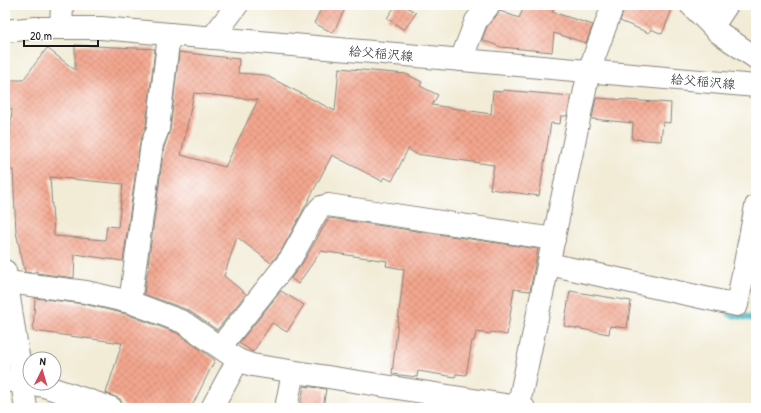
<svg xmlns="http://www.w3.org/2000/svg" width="761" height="413" viewBox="0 0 761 413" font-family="'Patrick Hand','Klee One',sans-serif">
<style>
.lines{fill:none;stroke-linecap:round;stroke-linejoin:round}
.stream{stroke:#47b6bf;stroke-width:7}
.building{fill:url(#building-cross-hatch);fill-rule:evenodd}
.minor-casing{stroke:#87847a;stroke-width:24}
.major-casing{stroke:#87847a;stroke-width:24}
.minor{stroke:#fff;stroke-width:22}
.major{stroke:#fff;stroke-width:22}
.labels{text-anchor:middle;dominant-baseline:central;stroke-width:3;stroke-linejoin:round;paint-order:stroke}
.street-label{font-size:13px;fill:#1c1c1c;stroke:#fff}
</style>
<defs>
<pattern id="building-cross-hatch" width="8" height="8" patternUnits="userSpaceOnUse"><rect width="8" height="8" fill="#f3a68e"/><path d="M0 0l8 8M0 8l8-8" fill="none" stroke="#d08e7a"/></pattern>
</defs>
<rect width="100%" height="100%" fill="#fff"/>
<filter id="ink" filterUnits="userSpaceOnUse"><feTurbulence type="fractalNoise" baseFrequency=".025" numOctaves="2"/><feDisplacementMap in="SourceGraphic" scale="8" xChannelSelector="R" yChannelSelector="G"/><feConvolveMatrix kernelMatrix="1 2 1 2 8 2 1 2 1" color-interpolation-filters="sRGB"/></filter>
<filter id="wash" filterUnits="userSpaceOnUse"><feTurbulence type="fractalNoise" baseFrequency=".012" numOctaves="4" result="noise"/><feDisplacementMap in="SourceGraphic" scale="16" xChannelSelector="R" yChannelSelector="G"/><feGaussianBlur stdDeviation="0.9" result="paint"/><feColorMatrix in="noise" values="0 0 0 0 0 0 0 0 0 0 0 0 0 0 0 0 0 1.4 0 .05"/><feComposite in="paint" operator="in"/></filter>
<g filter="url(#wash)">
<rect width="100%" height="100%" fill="#f2ecd7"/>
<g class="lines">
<path class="stream" d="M730 314 756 319"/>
</g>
<g id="blocks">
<g class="building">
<path d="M323 5H347L333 33 314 23Z"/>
<path d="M396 5H404L416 13 404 30 387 18Z"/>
<path d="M525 5H556L552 12 593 25 586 43 554 33 552 52 501 47 482 40 487 27 500 11 519 18Z"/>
<path d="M625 5H674L662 34 651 29 649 33 620 21Z"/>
<path d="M75 45 155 49 146 126 140 142 123 261 75 254 74 278 37 273V271L32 273 25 272 16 232 13 170H7L12 109H5V83H11V80H23L47 48 75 70ZM50 177 123 184 118 227 107 226 105 240 54 236Z"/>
<path d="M179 52 239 59 238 73 265 75 335 111 339 68 406 74 422 82 420 86 438 95 432 105 491 114 493 91 503 92V90L571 96 567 116H561L560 124 551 123 539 196 490 189 494 165 416 154 408 149 392 181 384 177 382 181 332 155 306 205 281 251 271 263 237 237 224 276 246 294 217 330 188 310 144 294 147 274 150 265H148L164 147 170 130ZM194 93 258 100 225 167 181 155Z"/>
<path d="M596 98 671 103 670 123 663 122 661 141 632 139 633 123 592 119Z"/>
<path d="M329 218 538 249 530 291 514 289 507 335 491 332 490 334 476 332 474 341H472L466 375 456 374 455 377 418 371 417 377 392 374 404 269 386 266 387 261 321 251 298 284 291 278 302 264Z"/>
<path d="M281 291 304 305 287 332 272 323 253 352 239 343Z"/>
<path d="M570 291 631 301 627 328 610 326 609 334 564 326Z"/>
<path d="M35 298 84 304 126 314 177 333 215 360 191 408H132L123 405 120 399 106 393 122 343 33 331Z"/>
<path d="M304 386 326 389 323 408H300Z"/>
</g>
</g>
</g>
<g filter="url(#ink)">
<use href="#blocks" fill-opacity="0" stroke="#87847a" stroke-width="1"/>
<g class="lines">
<g class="minor-casing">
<g id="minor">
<path d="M691 5 718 32 756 58"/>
<path d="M713 26 727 5"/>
<path d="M61 28 62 5"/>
<path d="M212 38 237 5"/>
<path d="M461 60 476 21 489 5"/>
<path d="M549 264 737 305 756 206"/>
<path d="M5 271 26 408"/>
<path d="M7 282 86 292 130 302 183 322 238 360 252 365 524 408"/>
<path d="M130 302 152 144 158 129 169 34"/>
<path d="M220 347 291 258 316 213 321 207 328 205 554 239"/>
<path d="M5 380 44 386 111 408"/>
<path d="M212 408 238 360"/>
<path d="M286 408 293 372"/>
<path d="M518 408 589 71 613 5"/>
</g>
</g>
<g class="major-casing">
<path id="major" d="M5 31 36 28H101L756 86"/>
</g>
<use href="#minor" class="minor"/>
<use href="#major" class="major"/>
</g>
</g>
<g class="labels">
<g class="street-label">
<text transform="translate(381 53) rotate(5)">給父稲沢線</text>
<text transform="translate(703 81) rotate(5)">給父稲沢線</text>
</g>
</g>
<rect width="761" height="413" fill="none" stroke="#fff" stroke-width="20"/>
<g transform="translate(42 371) rotate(5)"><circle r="19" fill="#ffffff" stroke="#a4a4a4"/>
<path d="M0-3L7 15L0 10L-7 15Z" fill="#d1495b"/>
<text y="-6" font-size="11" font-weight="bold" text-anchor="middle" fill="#1c1c1c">N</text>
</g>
<path d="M24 40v6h74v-6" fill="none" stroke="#1c1c1c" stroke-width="2"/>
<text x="30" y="40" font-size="12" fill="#1c1c1c" stroke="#ffffff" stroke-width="3" paint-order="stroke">20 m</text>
</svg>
